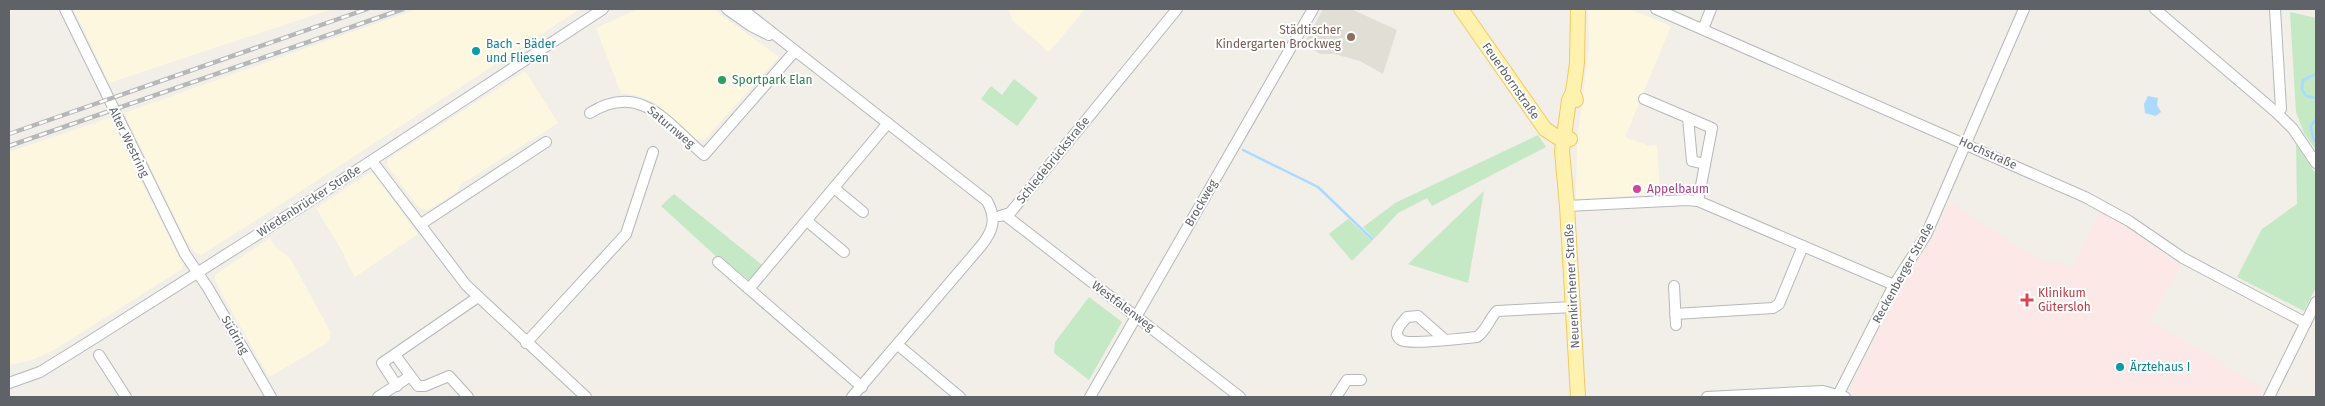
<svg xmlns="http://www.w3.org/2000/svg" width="2325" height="406" viewBox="0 0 2325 406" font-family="'Fira Sans',sans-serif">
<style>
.commercial{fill:#fef7e0}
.education{fill:#e1ded6}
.medical{fill:#fce8e6}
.green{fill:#c5e8c5}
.water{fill:#aadaff}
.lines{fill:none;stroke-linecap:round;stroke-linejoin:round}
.stream{stroke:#aadaff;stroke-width:2.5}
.minor-casing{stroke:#b5b8bc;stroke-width:12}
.major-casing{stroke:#f2c960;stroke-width:16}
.minor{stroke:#fff;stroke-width:10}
.major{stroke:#fff2af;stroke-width:14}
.rail-casing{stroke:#b6b7b8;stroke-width:4.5}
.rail{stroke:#fff;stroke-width:2.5;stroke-dasharray:8;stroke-linecap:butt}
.education-dot{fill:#8d6e63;stroke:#fff;stroke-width:2}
.culture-dot{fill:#0f9aa8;stroke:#fff;stroke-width:2}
.leisure-dot{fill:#2e9e5b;stroke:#fff;stroke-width:2}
.hotel-dot{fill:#d1479c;stroke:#fff;stroke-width:2}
.health-dot{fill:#e0444e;stroke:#fff;stroke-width:2}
.labels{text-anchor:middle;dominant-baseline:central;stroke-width:4;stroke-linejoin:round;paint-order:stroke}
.education-label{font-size:12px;fill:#785e54;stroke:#fff;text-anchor:end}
.culture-label{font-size:12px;fill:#0d838f;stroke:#fff;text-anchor:start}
.leisure-label{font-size:12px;fill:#27864d;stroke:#fff;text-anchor:start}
.street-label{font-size:12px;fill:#5f6368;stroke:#fff}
.hotel-label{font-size:12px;fill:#b23c85;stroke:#fff;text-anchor:start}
.health-label{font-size:12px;fill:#be3a42;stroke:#fff;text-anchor:start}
</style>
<rect width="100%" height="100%" fill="#f1efe8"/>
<g class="commercial">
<path d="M74 9H332L109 83Z"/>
<path d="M417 9H580L258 219 201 255 196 253 185 238 124 113Z"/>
<path d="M638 9H713L779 57 704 140 696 139 655 103 639 96 621 93 596 28Z"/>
<path d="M1008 9H1085L1049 52 1012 20Z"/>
<path d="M1588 9H1629L1671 26 1625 137 1649 146 1657 145 1660 194 1576 199 1577 142 1589 48Z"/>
<path d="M525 71 558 123 460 185 458 191 431 208 427 210 418 207 387 165 388 159Z"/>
<path d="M110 118 183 265 182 269 54 350 32 360 9 365V152Z"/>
<path d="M369 173H373L418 234 355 277 344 257 345 256 316 208Z"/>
<path d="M270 238 275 246 290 258 331 333 329 342 269 377 215 281V275Z"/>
</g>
<path class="education" d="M1323 9H1351L1397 30 1383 74 1360 61 1334 54H1320L1304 44Z"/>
<path class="medical" d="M1949 202 2044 262H2058L2073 268 2099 211 2129 229 2180 266 2150 320 2263 388 2258 397H1858L1853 395 1851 386 1900 288 1933 238Z"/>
<g class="green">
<path d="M2290 12 2316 18V150L2304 133 2296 112Z"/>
<path d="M1014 79 1038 98 1017 126 981 99 991 86 1002 95Z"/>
<path d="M1538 135 1546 147 1432 206 1427 198 1398 213 1374 239 1363 227 1395 203Z"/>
<path d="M2296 144 2316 174V287L2304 311 2237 277 2262 229 2297 204Z"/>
<path d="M1484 191 1468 283 1408 264Z"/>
<path d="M674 194 762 265V270L751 282 720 256 718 258 661 206Z"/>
<path d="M1348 219 1372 241 1352 261 1329 234Z"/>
<path d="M1089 297 1122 322 1089 380 1054 353 1055 342Z"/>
</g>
<path class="water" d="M2148 96 2158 98 2157 105 2161 112 2156 116 2145 113 2144 104Z"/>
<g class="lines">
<g class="stream">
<path d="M2316 74 2303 80 2302 89 2306 96 2316 98"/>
<path d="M2316 119 2311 126 2313 138 2316 142"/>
<path d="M1243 150 1318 187 1372 239"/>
</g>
<g class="minor-casing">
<g id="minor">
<path d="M65 9 185 254 208 288 271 397"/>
<path d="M727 9 751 26 769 35"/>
<path d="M742 9 987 201C997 219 993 231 981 246L852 397"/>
<path d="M1656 9 2085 197 2129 221 2183 258 2306 323"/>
<path d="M2155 9 2277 113 2293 129 2316 163"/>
<path d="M2275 9 2281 109 2277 113"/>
<path d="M1703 29 1711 9"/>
<path d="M1644 99 1712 128 1698 201"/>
<path d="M590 113C641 81 668 124 704 155L795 51"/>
<path d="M1688 118 1692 161 1705 164"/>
<path d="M372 161 466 285 586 397"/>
<path d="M834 188 863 212"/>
<path d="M1567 206 1687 200 1698 201 1894 285"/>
<path d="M1005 215 1240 397"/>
<path d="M1000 216 1010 213 1177 9"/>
<path d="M807 221 844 252"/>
<path d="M421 224 546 142"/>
<path d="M718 262 862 387"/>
<path d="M1674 286 1676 325"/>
<path d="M749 289 888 123"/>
<path d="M1675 314 1773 308 1779 304 1803 246"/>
<path d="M1444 339 1418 316 1407 317C1402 323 1391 333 1401 340 1408 345 1466 338 1477 337 1487 330 1489 319 1497 311L1573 307"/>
<path d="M526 343 626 234 653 152"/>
<path d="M898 345 960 397"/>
<path d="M99 355 126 397"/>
<path d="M395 355 418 386H425L449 376 468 397"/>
<path d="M9 383 40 372 90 341 293 212 603 9"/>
<path d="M397 386 382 363 478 297"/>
<path d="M378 397 409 377"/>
<path d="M1090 397 1313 9"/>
<path d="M1336 397 1347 380H1361"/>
<path d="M1707 397 1823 391 1845 397"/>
<path d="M1837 397 1894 285 1926 235 2024 9"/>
<path d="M2269 397 2316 302"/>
</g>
</g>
<g class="major-casing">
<g id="major">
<path d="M1461 9 1545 129 1557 137 1570 139"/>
<path d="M1573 92 1569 100 1562 151 1567 206 1578 397"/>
<path d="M1576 100 1573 92 1577 63 1578 9"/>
</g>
</g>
<use href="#minor" class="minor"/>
<use href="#major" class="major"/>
<g class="rail-casing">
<g id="rail">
<path d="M9 134 367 9"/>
<path d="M9 146 403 9"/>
</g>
</g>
<use href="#rail" class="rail"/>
</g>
<circle class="education-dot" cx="1351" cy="37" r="5"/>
<g class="culture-dot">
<circle cx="476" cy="51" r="5"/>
<circle cx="2120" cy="367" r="5"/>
</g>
<circle class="leisure-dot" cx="722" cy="80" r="5"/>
<circle class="hotel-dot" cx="1637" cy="189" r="5"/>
<path class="health-dot" d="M2024.5 292.5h5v5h5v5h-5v5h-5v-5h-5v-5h5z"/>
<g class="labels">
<g class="education-label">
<text x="1341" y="30">Städtischer<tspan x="1341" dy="14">Kindergarten Brockweg</tspan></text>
</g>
<g class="culture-label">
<text x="486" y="44">Bach - Bäder<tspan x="486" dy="14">und Fliesen</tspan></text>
<text x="2130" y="367">Ärztehaus I</text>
</g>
<g class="leisure-label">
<text x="732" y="80">Sportpark Elan</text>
</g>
<g class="street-label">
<text transform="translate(1511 81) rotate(55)">Feuerbornstraße</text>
<text transform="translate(671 127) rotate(40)">Saturnweg</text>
<text transform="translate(129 142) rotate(64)">Alter Westring</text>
<text transform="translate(1988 153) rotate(24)">Hochstraße</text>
<text transform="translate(1053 160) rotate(-51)">Schledebrückstraße</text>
<text transform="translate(309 201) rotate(-33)">Wiedenbrücker Straße</text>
<text transform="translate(1201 203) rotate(-60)">Brockweg</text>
<text transform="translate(1903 273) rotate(-61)">Reckenberger Straße</text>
<text transform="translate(1572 286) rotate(-93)">Neuenkirchener Straße</text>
<text transform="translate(1123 306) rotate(37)">Westfalenweg</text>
<text transform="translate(235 335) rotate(60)">Südring</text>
</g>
<g class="hotel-label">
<text x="1647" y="189">Appelbaum</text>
</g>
<g class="health-label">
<text x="2038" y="293">Klinikum<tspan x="2038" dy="14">Gütersloh</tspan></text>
</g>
</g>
<rect width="2325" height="406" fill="none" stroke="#5f6368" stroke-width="20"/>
</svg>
